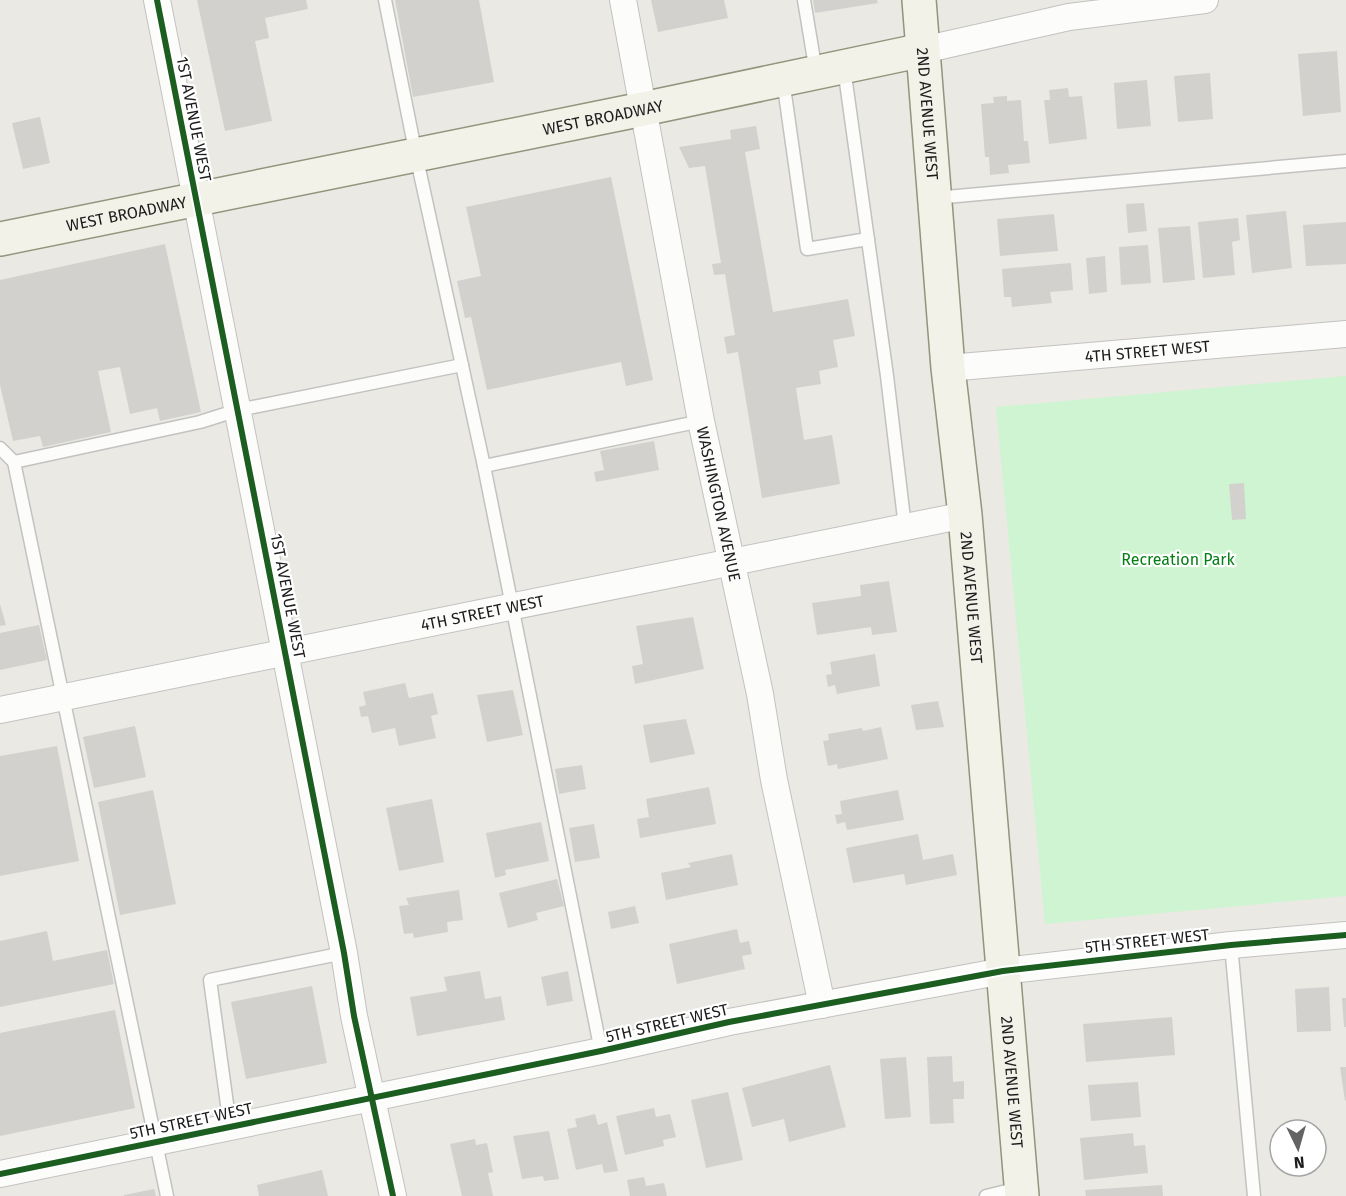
<svg xmlns="http://www.w3.org/2000/svg" width="1346" height="1196" viewBox="0 0 1346 1196" font-family="'Fira Sans',sans-serif">
<style>
.park{fill:#cff4d1}
.building{fill:#d3d1cd}
.lines{fill:none;stroke-linecap:round;stroke-linejoin:round}
.lane-casing{stroke:#c3c2c0;stroke-width:15}
.street-casing{stroke:#c3c2c0;stroke-width:28}
.secondary-casing{stroke:#91957c;stroke-width:36}
.lane{stroke:#fcfcfb;stroke-width:12}
.street{stroke:#fcfcfb;stroke-width:26}
.secondary{stroke:#f2f2e8;stroke-width:33}
.cycleway-casing{stroke:#fff;stroke-width:10}
.cycleway{stroke:#1b5e20;stroke-width:6}
.labels{text-anchor:middle;dominant-baseline:central;stroke-width:4.5;stroke-linejoin:round;paint-order:stroke}
.street-label{font-size:16px;fill:#1c1c1c;stroke:#fff}
.park-label{font-size:16px;fill:#047f15;stroke:#fff}
</style>
<rect width="100%" height="100%" fill="#eae9e4"/>
<path class="park" d="M1346 376V896L1045 924 996 407Z"/>
<g class="building">
<path d="M197 0H306L308 9 265 18 269 38 255 41 272 121 225 131Z"/>
<path d="M395 0H479L494 82 413 97Z"/>
<path d="M651 0H724L728 18 658 32Z"/>
<path d="M813 0H877L878 3 815 13Z"/>
<path d="M1337 51 1341 112 1303 116 1298 54Z"/>
<path d="M1210 73 1213 119 1178 122 1174 76Z"/>
<path d="M1147 80 1151 126 1117 129 1114 83Z"/>
<path d="M1068 88 1069 97 1082 96 1087 139 1049 144 1044 100H1050L1049 90Z"/>
<path d="M1007 96V101L1021 100 1024 141H1028L1030 163 1008 165 1009 173 990 175 989 157H985L981 104 994 103 993 97Z"/>
<path d="M40 117 50 163 23 169 12 123Z"/>
<path d="M756 126 760 149 745 152 773 312 848 299 855 336 833 340 838 367 819 371 821 384 796 388 804 440 832 435 840 484 762 498 738 352 727 354 724 337 735 335 725 274 714 275 712 264 721 263 705 166 689 168 679 147 731 139 730 130Z"/>
<path d="M611 177 653 380 626 386 621 362 487 390 471 317 465 318 457 281 481 276 466 207Z"/>
<path d="M1144 203 1147 231 1128 233 1126 204Z"/>
<path d="M1286 211 1292 268 1252 273 1246 215Z"/>
<path d="M1054 214 1058 251 1000 256 997 219Z"/>
<path d="M1238 218 1240 240 1232 242 1235 275 1203 278 1198 222Z"/>
<path d="M1346 222V264L1306 266 1303 225Z"/>
<path d="M1190 226 1195 280 1163 283 1158 228Z"/>
<path d="M165 244 201 412 160 421 157 408 130 414 120 367 98 371 111 432 43 447 40 436 13 441 0 385V280Z"/>
<path d="M1148 245 1151 283 1121 285 1119 247Z"/>
<path d="M1105 256 1107 292 1089 294 1086 258Z"/>
<path d="M1071 263 1073 290 1050 292 1052 303 1012 307 1011 297H1004L1002 269Z"/>
<path d="M654 441 659 470 596 482 594 472 604 470 600 451Z"/>
<path d="M1244 483 1246 519 1232 520 1229 484Z"/>
<path d="M889 581 897 632 872 635 871 627 817 635 812 603 861 596 860 585Z"/>
<path d="M0 604 6 625 0 626Z"/>
<path d="M693 617 704 669 635 684 632 666 643 664 636 626Z"/>
<path d="M39 625 47 660 0 670V633Z"/>
<path d="M875 654 880 686 837 694 835 685 828 687 826 675 832 674 830 662Z"/>
<path d="M405 683 409 698 433 693 438 714 431 716 436 738 399 746 395 728 372 733 368 716 361 717 359 707 366 705 363 692Z"/>
<path d="M513 690 523 735 487 742 477 695Z"/>
<path d="M938 701 944 727 916 730 911 705Z"/>
<path d="M686 719 695 754 650 763 643 725Z"/>
<path d="M135 726 146 777 94 788 83 737Z"/>
<path d="M881 727 888 759 838 769 837 764 828 766 823 741 829 740 828 734 862 728 863 731Z"/>
<path d="M57 746 79 861 0 876V756Z"/>
<path d="M582 765 586 789 559 794 555 769Z"/>
<path d="M709 787 716 824 640 838 637 819 649 817 646 799Z"/>
<path d="M153 790 176 904 120 915 98 802Z"/>
<path d="M898 790 904 820 847 830 845 822 837 824 835 815 842 814 840 801Z"/>
<path d="M432 799 444 862 399 871 386 808Z"/>
<path d="M541 822 549 861 505 870 506 875 495 878 486 833Z"/>
<path d="M594 824 600 858 575 862 569 828Z"/>
<path d="M918 834 923 860 953 854 957 875 906 885 904 874 853 883 846 848Z"/>
<path d="M732 854 738 885 666 900 661 873 691 867 688 863Z"/>
<path d="M557 879 564 906 536 913 538 920 508 928 499 893Z"/>
<path d="M459 890 463 920 447 922 448 932 414 938 413 933 404 934 399 906 409 905 406 898Z"/>
<path d="M635 906 639 923 611 929 608 912Z"/>
<path d="M737 929 740 943 749 941 752 954 742 956 745 969 677 984 669 944Z"/>
<path d="M47 931 53 961 107 950 114 984 0 1007V941Z"/>
<path d="M480 971 485 999 501 996 505 1020 417 1036 410 997 447 991 444 977Z"/>
<path d="M568 971 573 1001 547 1006 541 977Z"/>
<path d="M312 986 327 1063 246 1079 231 1002Z"/>
<path d="M1329 987 1331 1031 1297 1032 1295 989Z"/>
<path d="M1342 998H1346V1027H1344Z"/>
<path d="M115 1010 135 1108 0 1136V1033Z"/>
<path d="M1172 1017 1175 1055 1086 1062 1083 1024Z"/>
<path d="M952 1056 953 1082 964 1081V1099H953L954 1123 930 1124 927 1057Z"/>
<path d="M906 1057 911 1117 885 1119 880 1059Z"/>
<path d="M830 1065 846 1127 789 1142 784 1119 752 1127 742 1088Z"/>
<path d="M1340 1067H1346V1100L1345 1101Z"/>
<path d="M1138 1082 1141 1117 1091 1121 1088 1085Z"/>
<path d="M728 1092 743 1160 706 1168 691 1100Z"/>
<path d="M654 1108 656 1117 670 1114 676 1137 663 1140 664 1146 625 1155 616 1116Z"/>
<path d="M595 1114 598 1125 607 1122 618 1171 604 1173 602 1164 576 1170 567 1129 577 1127 575 1119Z"/>
<path d="M549 1131 559 1179 544 1181 543 1176 522 1179 513 1136Z"/>
<path d="M1133 1133 1134 1146 1145 1145 1148 1173 1084 1180 1080 1138Z"/>
<path d="M475 1139 476 1145 487 1143 493 1172 488 1173 493 1196H462L450 1144Z"/>
<path d="M322 1170 328 1196H259L257 1185Z"/>
<path d="M644 1177 646 1186 664 1183 667 1196H630L627 1180Z"/>
<path d="M1162 1185 1163 1196H1086L1085 1190Z"/>
<path d="M154 1189 156 1196H124V1195Z"/>
</g>
<g class="lines">
<g class="lane-casing">
<g id="lane">
<path d="M385 0 416 155 484 466 601 1051"/>
<path d="M804 0 816 72"/>
<path d="M844 68 887 376 905 527"/>
<path d="M783 80 807 249 868 239"/>
<path d="M935 198 1346 161"/>
<path d="M0 448 14 462 167 1196"/>
<path d="M14 462 200 422 238 410 462 365"/>
<path d="M484 466 701 421"/>
<path d="M1231 945 1254 1196"/>
<path d="M230 1126 210 980 344 953"/>
<path d="M986 1196 1019 1188"/>
</g>
</g>
<g class="street-casing">
<g id="street">
<path d="M157 0 344 953 354 1016 393 1196"/>
<path id="s1" d="M623 0 701 421 760 694 774 780 822 1005"/>
<path d="M923 50 1069 17 1205 0"/>
<path id="s2" d="M948 368 1346 334"/>
<path id="s3" d="M0 710 965 515"/>
<path d="M0 1174 601 1051 729 1022 1003 971 1231 945 1346 935"/>
</g>
</g>
<g class="secondary-casing">
<g id="secondary">
<path id="s4" d="M919 0 948 368 965 515 1022 1196"/>
<path id="s5" d="M0 239 643 109 923 50"/>
</g>
</g>
<use href="#lane" class="lane"/>
<use href="#street" class="street"/>
<use href="#secondary" class="secondary"/>
<g class="cycleway-casing">
<g id="cycleway">
<path d="M157 0 344 953 354 1016 393 1196"/>
<path d="M0 1174 601 1051 729 1022 1003 971 1231 945 1346 935"/>
</g>
</g>
<use href="#cycleway" class="cycleway"/>
</g>
<g class="labels">
<g class="street-label">
<text stroke="none"><textPath href="#s4" startOffset="114">2ND AVENUE WEST</textPath></text>
<text stroke="none"><textPath href="#s5" startOffset="615">WEST BROADWAY</textPath></text>
<text transform="translate(194 119) rotate(79)">1ST AVENUE WEST</text>
<text stroke="none"><textPath href="#s5" startOffset="129">WEST BROADWAY</textPath></text>
<text stroke="none"><textPath href="#s2" startOffset="200">4TH STREET WEST</textPath></text>
<text stroke="none"><textPath href="#s1" startOffset="513">WASHINGTON AVENUE</textPath></text>
<text transform="translate(288 596) rotate(79)">1ST AVENUE WEST</text>
<text stroke="none"><textPath href="#s4" startOffset="600">2ND AVENUE WEST</textPath></text>
<text stroke="none"><textPath href="#s3" startOffset="492">4TH STREET WEST</textPath></text>
<text transform="translate(1147 941) rotate(-6)">5TH STREET WEST</text>
<text transform="translate(667 1023) rotate(-13)">5TH STREET WEST</text>
<text stroke="none"><textPath href="#s4" startOffset="1086">2ND AVENUE WEST</textPath></text>
<text transform="translate(191 1121) rotate(-12)">5TH STREET WEST</text>
</g>
<g class="park-label">
<text x="1178" y="559">Recreation Park</text>
</g>
</g>
<g transform="translate(1298 1148) rotate(175)"><circle r="28" fill="#ffffff" stroke="#a4a4a4" stroke-width="1.5"/>
<path d="M0-4.5L10 22L0 15L-10 22Z" fill="#646462"/>
<text y="-9" font-size="16" font-weight="bold" text-anchor="middle" fill="#1c1c1c">N</text>
</g>
</svg>
